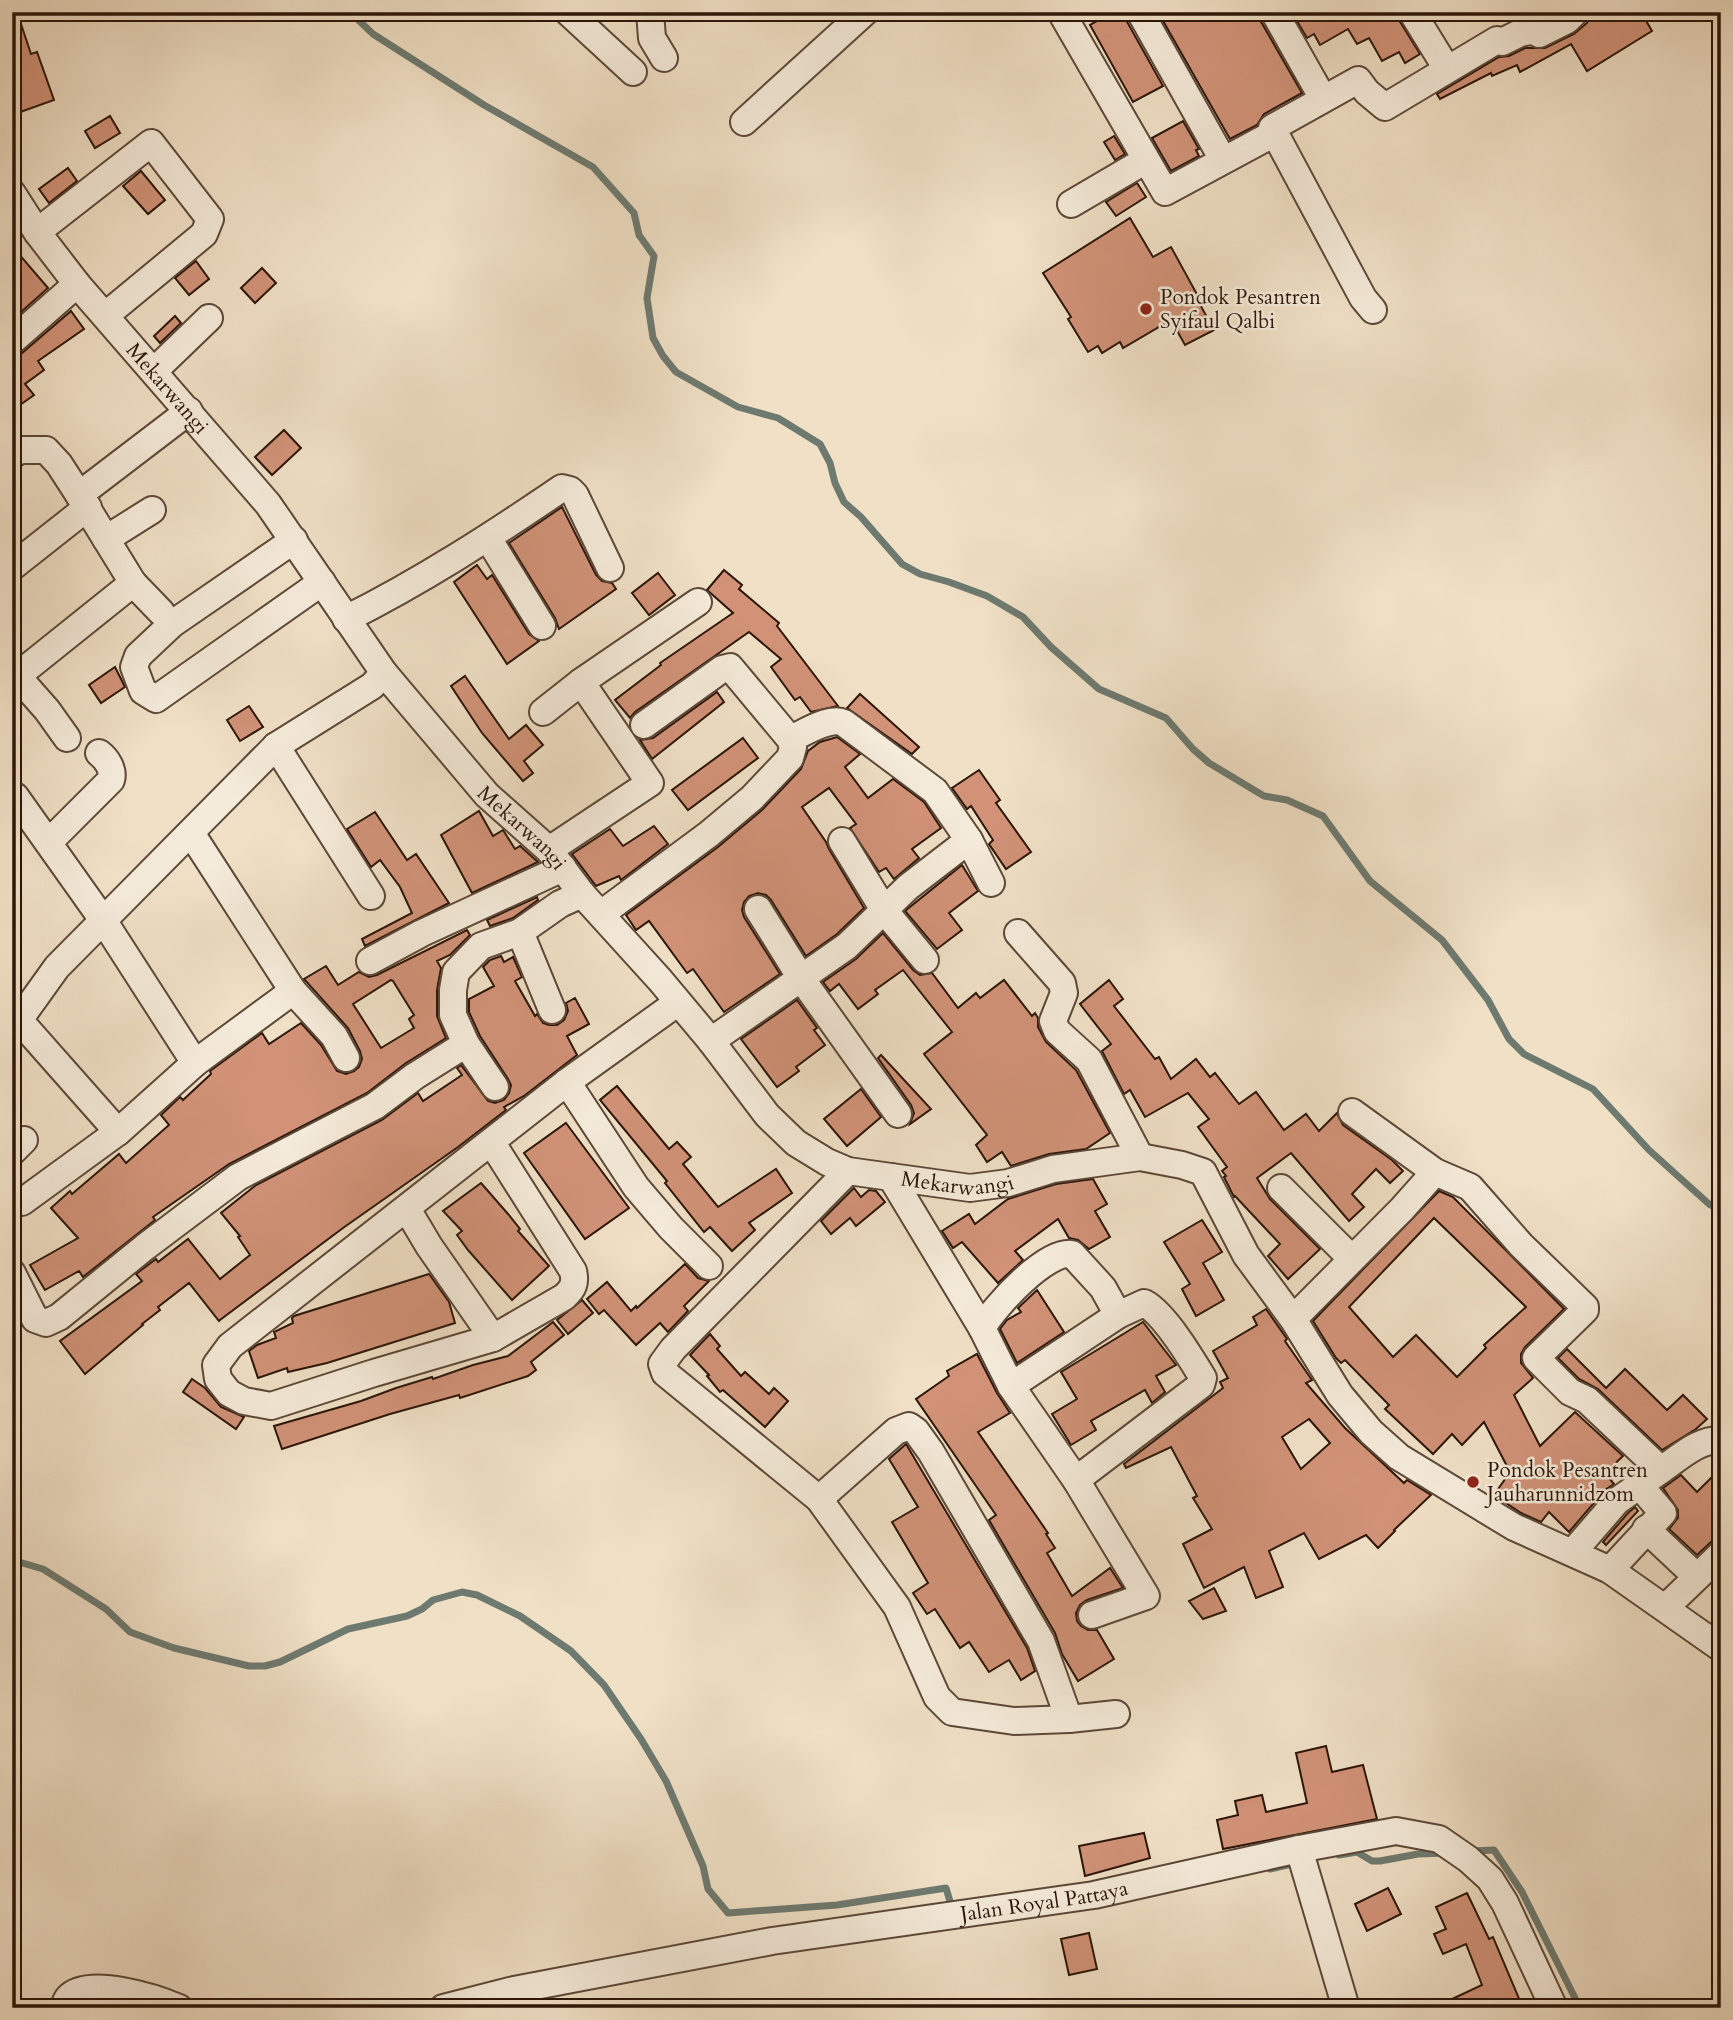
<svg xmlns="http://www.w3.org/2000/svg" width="1733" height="2020" viewBox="0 0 1733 2020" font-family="Cardo,serif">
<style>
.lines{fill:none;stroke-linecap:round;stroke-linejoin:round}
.stream{stroke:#6e7a70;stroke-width:7}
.building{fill:#d19278;stroke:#2b1508;stroke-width:2;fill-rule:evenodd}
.minor-casing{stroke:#5c4838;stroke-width:30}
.minor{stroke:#f5ebda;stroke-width:26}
.poi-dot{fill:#8f2418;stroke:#f5ebda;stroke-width:2.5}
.labels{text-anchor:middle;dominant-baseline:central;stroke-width:5;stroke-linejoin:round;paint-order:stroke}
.poi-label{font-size:21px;fill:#2b1508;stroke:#f5ebda;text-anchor:start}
.street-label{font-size:21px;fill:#2b1508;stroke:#f5ebda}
</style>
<rect width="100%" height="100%" fill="#f0e0c6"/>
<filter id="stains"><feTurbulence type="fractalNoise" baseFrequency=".00286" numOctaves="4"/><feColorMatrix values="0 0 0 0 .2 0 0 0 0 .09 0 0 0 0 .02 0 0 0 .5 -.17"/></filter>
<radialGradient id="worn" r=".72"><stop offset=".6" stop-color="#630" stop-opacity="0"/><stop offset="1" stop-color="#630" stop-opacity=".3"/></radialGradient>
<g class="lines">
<g class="stream">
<path d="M350 12 373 34 484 105 593 167 634 213 639 235 654 256 647 298 653 338 663 356 676 372 738 407 778 418 820 444 830 463 835 483 844 502 861 517 902 564 920 574 949 582 987 596 1023 617 1051 647 1099 689 1166 718 1193 749 1209 763 1264 796 1287 800 1323 816 1370 881 1442 940 1488 1000 1509 1039 1524 1054 1593 1089 1649 1150 1709 1204 1721 1210"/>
<path d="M12 1560 43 1569 106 1609 130 1632 174 1648 249 1666H265L280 1662 348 1629 407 1616 422 1609 433 1600 462 1592 477 1595 520 1616 571 1651 604 1685 641 1739 666 1781 703 1866 708 1889 728 1913 837 1905 946 1888 952 1908"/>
<path d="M1472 1851 1494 1850 1522 1892 1580 2008"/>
<path d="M1339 1855 1357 1852 1372 1861H1380L1418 1854 1446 1853"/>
<path d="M1270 1869 1296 1863"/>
</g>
</g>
<g class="building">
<path d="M12 12H17L31 54 37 52 54 100 12 115Z"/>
<path d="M1113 12H1124L1126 20 1163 86 1133 102 1090 25Z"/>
<path d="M1158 12H1258L1260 20 1302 93 1264 114 1257 125 1230 139Z"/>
<path d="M1313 12H1396L1399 20 1420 54 1405 63 1399 52 1382 61 1369 38 1357 44 1348 29 1320 45 1314 34 1307 38 1297 21Z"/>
<path d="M1590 12H1641L1652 31 1587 71 1571 44 1520 72 1517 65 1492 76 1491 73 1440 99 1437 94 1499 57 1509 56 1525 48H1545L1574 34 1587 23Z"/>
<path d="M110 116 120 133 95 148 85 131Z"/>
<path d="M1183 121 1199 149 1196 150 1199 156 1171 171 1152 138Z"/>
<path d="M1114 136 1125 154 1115 160 1104 142Z"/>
<path d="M68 168 77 181 49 203 39 189Z"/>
<path d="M141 171 165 200 148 214 123 186Z"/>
<path d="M1137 183 1146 197 1116 216 1106 202Z"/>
<path d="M1130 218 1153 257 1171 247 1199 298 1197 299 1214 330 1185 345 1171 320 1123 348 1120 342 1102 353 1098 346 1088 352 1068 319 1071 317 1043 273Z"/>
<path d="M12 246 48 288 12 320Z"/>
<path d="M196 261 209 279 189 295 175 278Z"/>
<path d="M262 268 276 283 255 303 241 288Z"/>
<path d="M71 311 84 329 38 361 44 370 25 384 34 395 20 405 12 395V356L22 353Z"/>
<path d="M175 316 181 323 160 343 154 336Z"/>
<path d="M284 430 301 448 272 475 255 457Z"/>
<path d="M562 507 596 575 602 581 612 583 616 589 559 629 555 618 509 543Z"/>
<path d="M477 565 487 579 492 575 529 634 539 641 507 664 454 582Z"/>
<path d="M724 570 742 585 739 589 779 623 777 626 838 706 811 712 800 697 795 700 771 667 781 659 749 632 635 712 630 718 615 700 661 665 660 663 733 613 707 590Z"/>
<path d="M658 573 675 595 649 615 632 593Z"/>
<path d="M115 667 125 687 101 703 89 685Z"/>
<path d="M465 676 509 739 526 725 543 745 524 761 533 773 523 781 482 733 451 686Z"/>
<path d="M717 692 724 702 652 759 640 740 653 738Z"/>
<path d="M860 694 919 747 912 754 847 708Z"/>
<path d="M249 706 263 727 240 741 227 720Z"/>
<path d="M837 737 860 754 845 767 868 798 893 779 924 802 941 828 912 849 919 858 894 879 886 868 879 872 850 828 856 824 829 788 802 807 826 842 829 849 864 908 837 934 806 956 771 900 766 895 758 893 749 896 744 902 742 910 744 917 780 974 724 1012 693 969 687 973 649 921 636 930 626 915 718 847 762 810 801 769 808 751 820 742Z"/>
<path d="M743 738 758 758 688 810 672 790Z"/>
<path d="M979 770 1000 800 996 803 1031 852 1006 869 989 844 993 840 971 806 967 809 952 788Z"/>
<path d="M479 811 493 836 503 830 515 849 520 846 538 862 472 893 441 835Z"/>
<path d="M375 812 407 860 416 854 449 903 365 946 362 939 412 913 400 887 380 860 371 867 347 829Z"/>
<path d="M654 826 668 844 621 880 619 876 596 886 572 854 610 829 623 846Z"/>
<path d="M962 865 978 891 949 913 962 930 937 949 905 911Z"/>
<path d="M537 897 538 900 513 918 490 926 487 920Z"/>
<path d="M467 930 470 935 450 955 437 961 441 968 437 990V1016L446 1038 406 1063 367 1093 229 1164 153 1217 155 1220 83 1277 79 1271 45 1290 30 1265 78 1238 51 1208 70 1191 72 1194 119 1154 126 1163 169 1125 161 1115 180 1097 183 1100 211 1074 210 1071 262 1033 269 1044 301 1023 321 1045 337 1071 346 1074 354 1071 359 1067 362 1059 360 1051 348 1028 304 979 326 966 338 985 359 972 369 977 377 975ZM391 980 393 981 414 1015 409 1019 414 1028 381 1048 353 1004Z"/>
<path d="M883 933 913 970 920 975 932 973 958 1008 976 993 980 998 1004 980 1032 1016 1035 1013 1038 1018V1027L1046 1042 1076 1070 1110 1133 1086 1149 1049 1154 1011 1166 1002 1152 987 1162 976 1145 987 1135 924 1054 952 1032 903 970 875 990 878 994 858 1009 839 984 830 991 823 982 856 959Z"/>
<path d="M501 956 504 962 513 957 522 977 515 981 535 1016 537 1014 543 1023 549 1025H557L564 1020 568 1011 566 1003 575 998 589 1024 567 1036 577 1055 524 1096 504 1107 506 1110 458 1147 343 1228 220 1320 219 1321 189 1283 158 1307 160 1310 142 1324 143 1325 85 1374 60 1341 142 1281 136 1274 156 1259 158 1262 188 1239 220 1279 250 1255 238 1237 240 1236 221 1213 256 1185 382 1120 418 1093 423 1101 462 1075 457 1068 461 1065 488 1101 495 1103 504 1100 509 1093 511 1085 508 1079 480 1036 469 1012V999L494 986 483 967 490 960Z"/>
<path d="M1109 980 1123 999 1114 1006 1155 1059 1159 1057 1171 1079 1196 1059 1210 1077 1215 1073 1239 1104 1256 1092 1284 1130 1306 1114 1319 1131 1337 1113 1343 1125 1392 1160 1403 1171 1390 1183 1376 1169 1352 1194 1364 1207 1349 1221 1291 1153 1257 1178 1270 1199 1320 1249 1288 1279 1268 1256 1280 1244 1235 1196 1234 1197 1224 1177 1226 1176 1222 1171 1227 1167 1198 1127 1209 1119 1188 1093 1145 1117 1130 1090 1124 1094 1102 1051 1111 1044 1080 1004Z"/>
<path d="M797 1000 817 1028 814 1030 825 1045 796 1067 799 1071 777 1087 741 1039Z"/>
<path d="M881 1055 931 1109 910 1124 914 1113 911 1105 878 1058Z"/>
<path d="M617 1086 669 1149 677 1142 691 1157 683 1164 718 1207 776 1169 792 1193 749 1223 755 1230 732 1251 710 1227 704 1232 665 1183 667 1181 600 1100Z"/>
<path d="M861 1089 881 1117 847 1146 824 1119Z"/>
<path d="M566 1123 629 1208 585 1239 524 1153Z"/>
<path d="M1093 1179 1107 1204 1095 1211 1110 1237 1089 1249 1078 1240 1069 1238 1058 1219 1015 1251 1023 1260 998 1283 962 1242 953 1248 942 1231 969 1214 975 1224 1008 1199 1056 1184Z"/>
<path d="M481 1183 508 1214 520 1229 518 1231 549 1266 512 1300 468 1250 457 1235 462 1231 443 1211Z"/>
<path d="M854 1188 861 1197 869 1190 876 1191 885 1202 856 1226 850 1218 831 1234 821 1221Z"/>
<path d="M1439 1191 1453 1197 1564 1309 1525 1347 1521 1354V1363L1533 1378 1514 1395 1540 1446 1575 1412 1623 1456 1605 1473 1614 1484 1605 1490 1569 1532 1549 1512 1541 1522 1521 1513 1494 1495 1510 1472 1484 1422 1462 1445 1452 1434 1433 1454 1385 1409 1389 1405 1345 1360 1341 1363 1336 1358 1313 1321ZM1434 1218 1526 1307 1484 1345 1486 1348 1457 1377 1416 1335 1393 1357 1349 1307Z"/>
<path d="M1202 1220 1222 1252 1203 1263 1224 1300 1196 1316 1182 1289 1190 1284 1164 1242Z"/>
<path d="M685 1264 698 1278 709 1281 684 1306 688 1311 668 1332 660 1323 636 1345 604 1310 599 1314 587 1299 607 1282 631 1311 636 1306 637 1308Z"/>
<path d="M429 1274 449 1302 455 1323 327 1363 288 1372 287 1368 258 1378 249 1351 257 1345 276 1338 274 1332 293 1323 292 1318 294 1316Z"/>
<path d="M1037 1290 1064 1332 1017 1363 1000 1329 1007 1320 1021 1312 1018 1308Z"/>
<path d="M582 1300 593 1313 568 1334 557 1320Z"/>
<path d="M1266 1309 1287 1339 1285 1341 1312 1380 1306 1383 1345 1428 1404 1483 1407 1480 1431 1495 1394 1530 1395 1531 1378 1548 1366 1535 1319 1559 1304 1533 1269 1551 1283 1587 1256 1598 1244 1567 1204 1588 1183 1544 1212 1529 1193 1498 1197 1496 1171 1447 1126 1468 1124 1464 1223 1388 1220 1382 1228 1378 1213 1351 1257 1325 1253 1317ZM1309 1419 1330 1443 1301 1469 1282 1437Z"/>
<path d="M553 1322 564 1335 531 1362 536 1370 528 1376 460 1398 459 1395 390 1414 282 1449 274 1426 361 1401 396 1388 432 1377 433 1379 473 1365 508 1356Z"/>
<path d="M1143 1322 1176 1365 1156 1376 1165 1392 1152 1403 1145 1390 1091 1421 1096 1430 1071 1445 1052 1414 1077 1399 1061 1372Z"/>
<path d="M710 1334 720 1346 717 1349 741 1376 745 1372 769 1394 774 1388 788 1401 765 1427 723 1390 720 1392 707 1376 709 1375 690 1355Z"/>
<path d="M1567 1349 1606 1388 1625 1369 1667 1410 1683 1395 1707 1419 1696 1429 1662 1450 1598 1389 1579 1379 1558 1358Z"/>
<path d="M977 1354 997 1393 1010 1413 978 1432 1048 1533 1046 1534 1055 1548 1047 1553 1072 1596 1110 1568 1123 1588 1087 1600 1080 1605 1076 1613 1077 1621 1081 1626 1088 1630H1097L1114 1659 1078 1681 1062 1654 1055 1633 989 1520 996 1515 916 1399 949 1376 947 1371Z"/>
<path d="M192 1379 205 1388 221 1407 244 1417 236 1429 183 1392Z"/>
<path d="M906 1444 1027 1648 1035 1671 1021 1680 1009 1660 989 1672 969 1642 960 1648 935 1609 927 1614 913 1593 928 1583 892 1522 918 1507 889 1459Z"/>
<path d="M1721 1468V1539L1711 1542 1697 1555 1669 1529 1678 1518V1510L1663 1488 1681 1475 1697 1492Z"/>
<path d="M1635 1507 1638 1511 1606 1545 1603 1542 1628 1513Z"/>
<path d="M1214 1588 1226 1611 1203 1619 1189 1601Z"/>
<path d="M1326 1746 1332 1772 1363 1765 1377 1819 1223 1849 1217 1820 1238 1815 1235 1801 1262 1795 1266 1812 1307 1803 1296 1753Z"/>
<path d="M1144 1833 1150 1858 1085 1876 1079 1846Z"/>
<path d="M1388 1888 1401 1914 1367 1931 1355 1904Z"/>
<path d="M1467 1893 1489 1939 1493 1937 1523 2008H1433L1482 1985 1466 1944 1443 1954 1434 1934 1446 1929 1436 1907Z"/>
<path d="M1089 1933 1097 1969 1069 1975 1061 1939Z"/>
</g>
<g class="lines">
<g class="minor-casing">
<g id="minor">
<path d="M568 12 633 72"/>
<path d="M650 12 652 38 664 58"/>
<path d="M1061 12 1165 192 1273 134"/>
<path d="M1140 12 1218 151"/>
<path d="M1274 12 1317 88"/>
<path d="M1412 12 1447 69"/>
<path d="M744 122 865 12"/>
<path id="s1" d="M12 193 37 232 77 284 268 504 384 673 487 795 549 850 582 894 660 980 711 1041 767 1115 796 1143 827 1162 848 1171 970 1188 1008 1183 1053 1169 1140 1157 1182 1165 1203 1172 1246 1255 1293 1319 1340 1395 1371 1432 1399 1457 1514 1527 1610 1570 1721 1648"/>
<path d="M1071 204 1146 160"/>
<path d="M37 232 151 143 210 219 204 234 106 315"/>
<path d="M1373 310 1363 298 1272 128 1358 80 1367 92 1385 107 1497 40 1502 42 1520 33 1536 30 1539 34 1567 20 1575 12"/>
<path d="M12 341 77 284"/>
<path d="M154 371 209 318"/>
<path d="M12 455 20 450H46L59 464 79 495"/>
<path d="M488 538 542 626"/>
<path d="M106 539 152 510"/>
<path d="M294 540 172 624 138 656 134 667 143 691 156 699 322 582"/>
<path d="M12 567 88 507"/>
<path d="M161 612 133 583 79 495 189 411"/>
<path d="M346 619C422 581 493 535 562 488L570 490 575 495 610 568"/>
<path d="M17 676 47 710 67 738"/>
<path d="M12 680 133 583"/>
<path d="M543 712 581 682"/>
<path d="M276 746 371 896"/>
<path d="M12 797 15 796 103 920 195 1063"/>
<path d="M191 833 293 991 334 1036 346 1058"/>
<path d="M969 840 991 883"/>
<path d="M842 841 884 910 925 960"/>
<path d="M49 842 111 780C114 770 107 759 99 753"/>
<path d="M549 850 650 783 581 682 698 602"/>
<path d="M758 909 801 978 898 1114"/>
<path d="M601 914 709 834 752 798 790 758 793 747 790 739 730 667 722 669 644 725"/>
<path d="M520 932 552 1010"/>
<path d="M1018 933 1062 983 1064 993 1053 1021 1057 1031 1089 1060 1140 1157"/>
<path d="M370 961 422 933 563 868"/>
<path d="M19 1020 118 1132 195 1063 293 991"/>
<path d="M12 1034 19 1020 57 967 276 746 372 686 384 673"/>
<path d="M711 1041 847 946 908 887 969 840 935 791 844 723C829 716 805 733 790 739"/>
<path d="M466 1044 495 1087"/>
<path d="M567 1082 636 1187 671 1228 709 1266"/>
<path d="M1352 1112 1435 1172 1470 1187 1521 1245 1585 1307V1310L1536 1358 1570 1392 1587 1400 1661 1470C1679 1458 1698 1439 1721 1440"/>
<path d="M492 1143 573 1271C576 1283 573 1289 564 1297L493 1338 374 1373 271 1406 244 1401 229 1393 218 1379 216 1365 230 1346 567 1082 677 1003"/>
<path d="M12 1152 24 1140"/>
<path d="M848 1171 673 1349 662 1364 665 1373 819 1499 897 1607 937 1697 952 1712 1014 1721 1069 1719 1116 1714"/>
<path d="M891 1177 982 1328 1011 1386 1076 1480 1146 1596 1092 1615"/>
<path d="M1281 1188 1351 1258"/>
<path d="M22 1202 118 1132"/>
<path d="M407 1209 429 1246 493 1338"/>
<path d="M12 1273 35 1319 46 1323 59 1317 145 1247 238 1177 375 1106 415 1076 466 1044 453 1015V990L456 972 481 946 520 932 560 904 582 894"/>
<path d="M1293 1319 1402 1209 1435 1172"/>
<path d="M982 1328C995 1306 1046 1250 1072 1254L1103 1288 1118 1315"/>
<path d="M1011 1386 1118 1315 1144 1303C1164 1313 1191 1358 1203 1378L1201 1385 1076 1480"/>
<path d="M819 1499 896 1431 909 1426 916 1431 931 1452 1041 1641 1069 1719"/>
<path d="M1646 1529 1696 1576"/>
<path d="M1573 1552 1617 1501 1661 1470"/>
<path d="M1610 1570 1663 1513 1640 1486"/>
<path d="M1666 1607 1721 1554"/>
<path d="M1299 1849 1346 2008"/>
<path d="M64 2008C65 2004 66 2000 68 1998 88 1976 156 1998 179 2008"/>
<path id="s2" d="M443 2008 514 1990 772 1941 1094 1895 1299 1849 1396 1831 1439 1839 1468 1859 1490 1879 1505 1903 1554 2008"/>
</g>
</g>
<use href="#minor" class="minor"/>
</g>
<g class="poi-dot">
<circle cx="1146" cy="309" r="7"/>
<circle cx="1473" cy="1482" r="7"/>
</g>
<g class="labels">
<g class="poi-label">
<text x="1160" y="297">Pondok Pesantren<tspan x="1160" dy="24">Syifaul Qalbi</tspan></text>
<text x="1487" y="1470">Pondok Pesantren<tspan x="1487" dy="24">Jauharunnidzom</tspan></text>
</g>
<g class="street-label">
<text stroke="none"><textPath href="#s1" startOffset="250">Mekarwangi</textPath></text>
<text stroke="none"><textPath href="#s1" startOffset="816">Mekarwangi</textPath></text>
<text stroke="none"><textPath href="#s1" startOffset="1404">Mekarwangi</textPath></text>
<text stroke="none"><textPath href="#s2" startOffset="611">Jalan Royal Pattaya</textPath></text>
</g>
</g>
<rect width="1733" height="2020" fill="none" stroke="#f0e0c6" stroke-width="42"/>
<rect x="14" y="14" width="1705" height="1992" fill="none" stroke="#2b1508" stroke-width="3.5"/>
<rect x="21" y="21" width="1691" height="1978" fill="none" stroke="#2b1508" stroke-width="2"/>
<rect width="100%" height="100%" filter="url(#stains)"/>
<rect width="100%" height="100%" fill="url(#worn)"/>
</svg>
